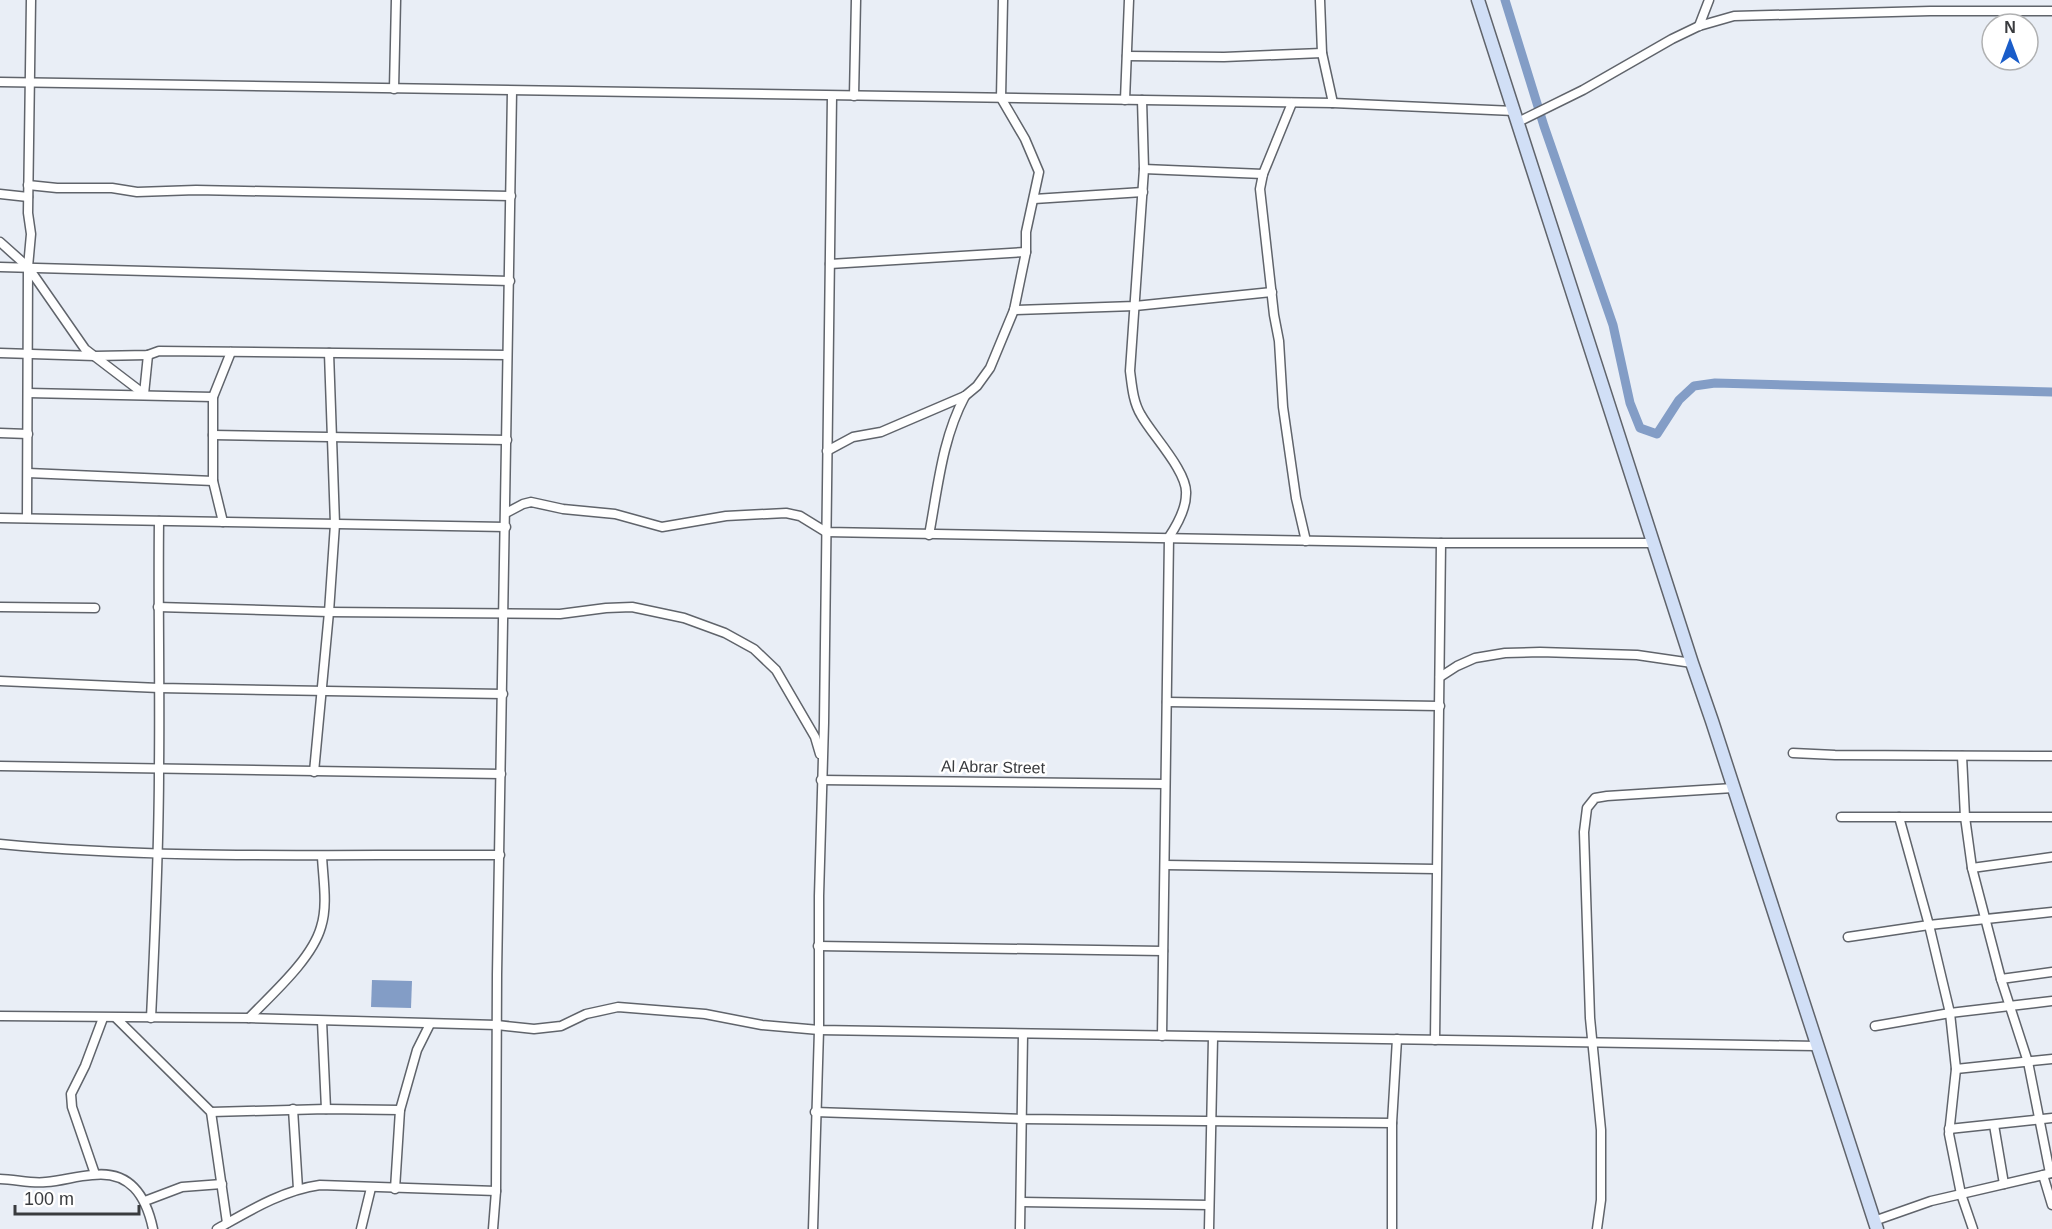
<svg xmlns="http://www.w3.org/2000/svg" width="2052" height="1229" viewBox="0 0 2052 1229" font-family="Helvetica,sans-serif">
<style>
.water{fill:#839dc6}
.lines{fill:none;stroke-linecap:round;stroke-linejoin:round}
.canal{stroke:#839dc6;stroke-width:9}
.street-casing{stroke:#60646b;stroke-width:11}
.secondary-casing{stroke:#60646b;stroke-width:15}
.street{stroke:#fff;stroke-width:8}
.secondary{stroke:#d1dff6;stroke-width:12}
.labels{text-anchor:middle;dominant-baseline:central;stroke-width:5;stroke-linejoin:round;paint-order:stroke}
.street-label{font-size:16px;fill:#393b3e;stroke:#fff}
</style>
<rect width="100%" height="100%" fill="#e9eef6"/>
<path class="water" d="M372 980 412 981 411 1008 371 1007Z"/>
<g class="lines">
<path class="canal" d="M1505 0 1544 126 1613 325 1630 403 1640 428 1657 434 1679 400 1694 386 1715 383 2052 392"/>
<g class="street-casing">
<g id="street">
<path d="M1320 0 1322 53 1333 103"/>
<path d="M1699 26 1709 0"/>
<path d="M1127 56 1224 57 1322 53"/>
<path d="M0 82 1333 103 1514 111"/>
<path d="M394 89 396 0"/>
<path d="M854 96 856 0"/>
<path d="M1125 100 1129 0"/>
<path d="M1142 100 1144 169 1130 371C1132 386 1133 402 1141 415 1152 435 1188 472 1186 494 1186 509 1177 525 1169 537L1162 1036"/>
<path d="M1292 103 1263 174 1260 189 1274 315 1279 341 1283 407 1296 498 1306 541"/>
<path d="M1518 122 1583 90 1672 39 1699 26 1734 16 1930 11H2052"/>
<path d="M1144 169 1263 174"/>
<path d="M28 185 57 188H112L137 192 196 190 511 196"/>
<path d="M0 194 28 197"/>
<path d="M1034 199 1143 192"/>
<path d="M0 242 28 267 85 349 144 394"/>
<path d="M830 264 1026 252"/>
<path d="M0 267 510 281"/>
<path d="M1014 310 1135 306 1272 292"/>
<path d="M0 353 95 356 148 355 159 351 507 355"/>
<path d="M28 393 213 397"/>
<path d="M144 394 148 355"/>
<path d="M0 433 28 434"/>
<path d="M213 435 507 440"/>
<path d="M827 451 853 437 881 432 965 396 977 386 990 368 1014 310 1026 252V232L1039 172 1025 139 1001 98 1003 0"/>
<path d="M28 473 213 481"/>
<path d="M506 513 523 504 531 502 563 509 615 514 662 527 726 516 786 513 800 516 826 532 1441 543H1654"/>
<path d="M0 518 506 527"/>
<path d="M27 518 28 267 31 234 28 213 31 0"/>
<path d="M223 522 213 481V397L231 352"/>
<path d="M929 535C938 487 942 439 965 396"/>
<path d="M0 607 95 608"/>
<path d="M158 607 329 612 560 614 606 608 632 607 684 618 725 633 754 649 776 670 815 737 820 754"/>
<path d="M1440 677 1457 666 1475 658 1505 653 1540 652 1637 655 1692 663"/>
<path d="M0 681 159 688 503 694"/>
<path d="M1167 702 1440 706"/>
<path d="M1793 753 1835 755 2052 756"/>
<path d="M1962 756 1965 817 1972 868 2001 979 2028 1062 2050 1173"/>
<path d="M0 766 501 774"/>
<path d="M314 772 329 612 335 524 329 353"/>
<path d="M821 780 1165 784"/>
<path d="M1841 817H2052"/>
<path d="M1899 817 1929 925 1950 1013 1956 1069 2052 1059"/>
<path d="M0 844C166 860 333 854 500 855"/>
<path d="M1165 865 1436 869"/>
<path d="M1972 868 2052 857"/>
<path d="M1848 937 1929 925 2052 912"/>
<path d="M818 946 1163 951"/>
<path d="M2001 979 2052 972"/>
<path d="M0 1016 249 1018 497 1025 534 1029 561 1026 586 1014 618 1007 705 1014 762 1025 819 1030 1817 1046"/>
<path d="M116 1018 211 1112 227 1223"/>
<path d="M151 1018C155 935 159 851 159 768 160 685 158 603 159 521"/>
<path d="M249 1018C272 994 312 959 321 927 328 905 323 879 322 856"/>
<path d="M322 1021 326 1109"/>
<path d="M1875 1026 1950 1013 2052 1001"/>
<path d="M1435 1040 1441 543"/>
<path d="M1956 1069 1949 1134 1961 1194 1973 1229"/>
<path d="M293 1109 298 1189"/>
<path d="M211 1112 326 1109 400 1110"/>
<path d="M815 1112 1023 1119 1392 1123"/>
<path d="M1994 1125 2004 1184"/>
<path d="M1949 1129 2052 1118"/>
<path d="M95 1174 72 1107 71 1094 85 1066 103 1018"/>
<path d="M2043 1175 2052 1205"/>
<path d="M0 1179C15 1179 31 1184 46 1182 62 1181 76 1176 92 1175 130 1170 146 1196 153 1229"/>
<path d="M395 1189 400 1110 417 1050 430 1024"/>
<path d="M145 1201 182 1187 222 1184"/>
<path d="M1022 1202 1209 1205"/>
<path d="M1874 1221 1931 1201 2052 1173"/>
<path d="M217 1229C249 1211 283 1190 320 1185L496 1191"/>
<path d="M361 1229 371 1188"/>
<path d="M493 1229 496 1191 497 975 512 91"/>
<path d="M813 1229 819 1030V896L824 723 832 96"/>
<path d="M1020 1229 1023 1034"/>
<path d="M1209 1229 1213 1038"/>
<path d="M1392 1229V1123L1397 1039"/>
<path d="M1597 1229 1601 1200V1130L1590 1018 1584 832 1587 808 1595 798 1607 796 1733 788"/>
</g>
</g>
<g class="secondary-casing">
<path id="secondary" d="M1478 0 1692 663 1712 721 1877 1229"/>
</g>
<use href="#street" class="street"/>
<use href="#secondary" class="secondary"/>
</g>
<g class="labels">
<g class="street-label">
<text transform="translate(993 767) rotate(1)">Al Abrar Street</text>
</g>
</g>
<g transform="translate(2010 42)"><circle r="28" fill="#ffffff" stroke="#b0b1b2" stroke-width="1.5"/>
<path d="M0-4.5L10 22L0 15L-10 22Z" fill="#1a5dc9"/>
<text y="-9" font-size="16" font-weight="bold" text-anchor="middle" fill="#393b3e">N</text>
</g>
<path d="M15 1205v9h124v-9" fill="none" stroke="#393b3e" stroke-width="3"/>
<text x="24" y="1205" font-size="18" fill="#393b3e" stroke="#ffffff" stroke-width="4.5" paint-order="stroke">100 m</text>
</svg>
